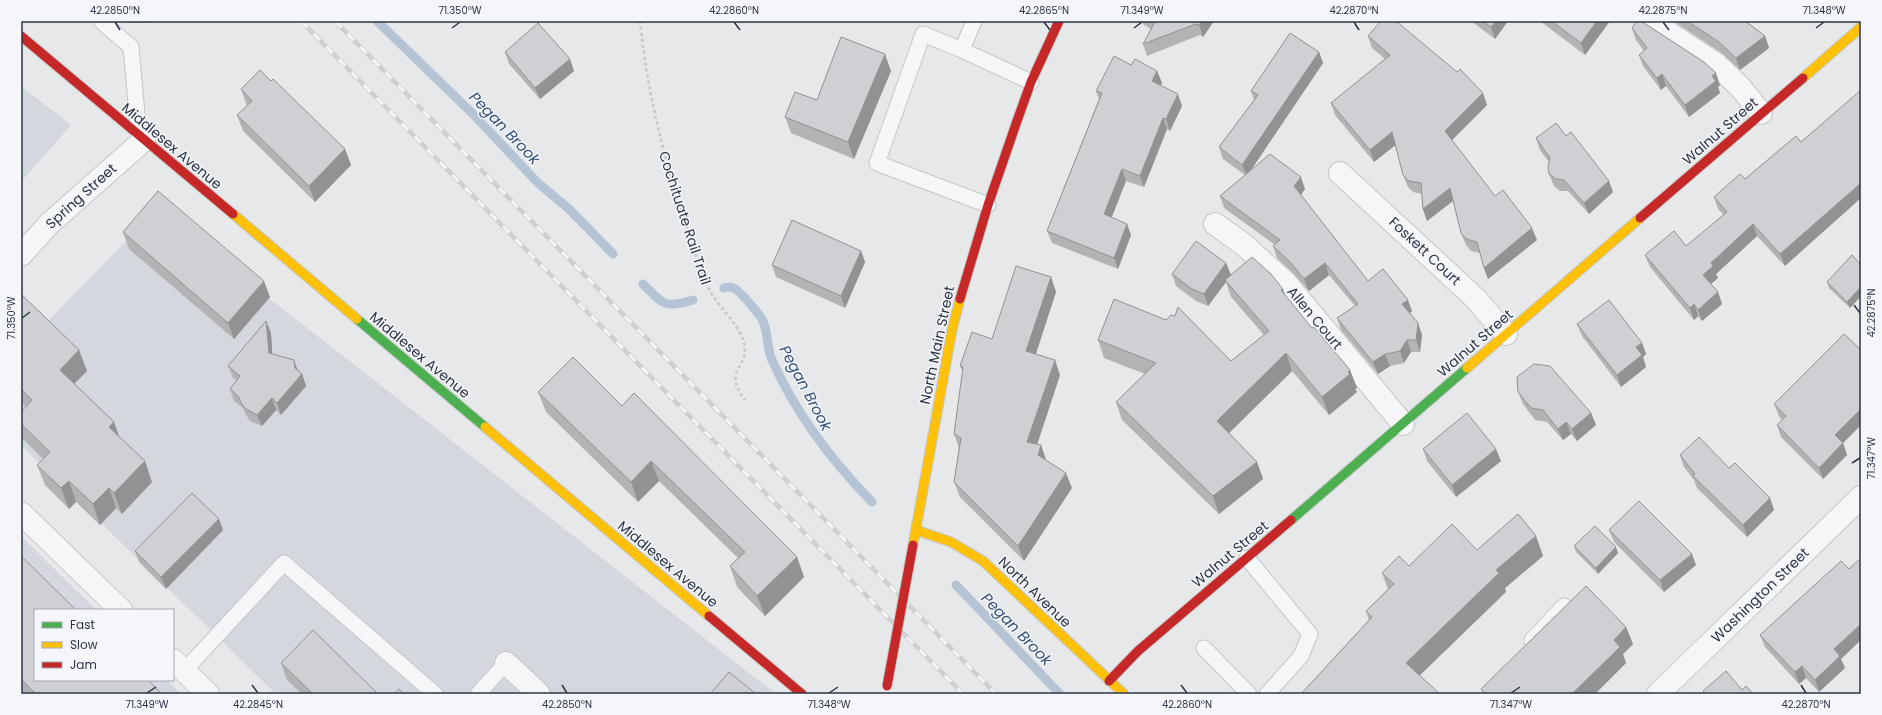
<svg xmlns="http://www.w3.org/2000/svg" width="1882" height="715" viewBox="0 0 1882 715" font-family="Poppins,sans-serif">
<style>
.built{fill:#d4d7dd}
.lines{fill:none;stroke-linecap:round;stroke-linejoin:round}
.stream{stroke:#b4c4d5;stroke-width:9}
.lane-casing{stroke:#c4c6c8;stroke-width:17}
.street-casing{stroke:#c4c6c8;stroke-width:24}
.fast-casing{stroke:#c4c6c8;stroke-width:11}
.slow-casing{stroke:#c4c6c8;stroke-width:11}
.jam-casing{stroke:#c4c6c8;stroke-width:11}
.path{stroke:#c5c6ca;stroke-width:2.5;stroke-dasharray:3 3;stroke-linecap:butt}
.lane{stroke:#f5f6f7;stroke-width:15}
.street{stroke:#f5f6f7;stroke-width:22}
.fast{stroke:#4caf50;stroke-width:9}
.slow{stroke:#ffc107;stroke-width:9}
.jam{stroke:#c62828;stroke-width:9}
.rail-casing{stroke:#cecfd2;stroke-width:4.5}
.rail{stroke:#f4f6f9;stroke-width:3;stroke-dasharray:9;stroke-linecap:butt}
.jam-bridge-casing{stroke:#c2c5c8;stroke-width:11;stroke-linecap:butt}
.jam-bridge{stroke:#c62828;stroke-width:9}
.wall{fill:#b1b3b5}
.shaded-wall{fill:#909294}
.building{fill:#ced0d3;stroke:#909294}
.ticks{fill:none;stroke:#2b3445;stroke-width:1.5}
.labels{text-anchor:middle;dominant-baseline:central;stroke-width:3;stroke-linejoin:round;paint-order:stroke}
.street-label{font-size:14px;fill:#2b3445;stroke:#f4f6f9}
.water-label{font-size:15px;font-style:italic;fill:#34527a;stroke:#f4f6f9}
.neatline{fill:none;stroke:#2b3445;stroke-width:1.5}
.ticks-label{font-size:10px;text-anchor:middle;fill:#2b3445}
</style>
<rect width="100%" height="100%" fill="#e6e8ea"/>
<g class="built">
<path d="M21 86 71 125 21 182Z"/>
<path d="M156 210 776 694H276L21 445V349Z"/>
<path d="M21 536 96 610H35V680H167L181 694H21Z"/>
</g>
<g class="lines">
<g class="stream">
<path d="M377 21 472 113 538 183 569 209 613 254"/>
<path d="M643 284C663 304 664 309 693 300"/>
<path d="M724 288C727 287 730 286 733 288 740 290 757 312 762 319 769 332 766 347 772 360 796 414 831 460 872 502"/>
<path d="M956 585 1059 693"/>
</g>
<g class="lane-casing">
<g id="lane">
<path d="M101 21 131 47 139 136"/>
<path d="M962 50 974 21"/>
<path d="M988 205 877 163 923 34 962 50 1031 82"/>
<path d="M1247 558 1310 634 1301 656 1267 694"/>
<path d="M1532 640 1564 606"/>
<path d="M1204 648 1249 694"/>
<path d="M184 671 284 563 435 694"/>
<path d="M478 694 506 663"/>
</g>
</g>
<g class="street-casing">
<g id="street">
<path d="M1650 21 1716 64 1741 88 1761 113"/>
<path d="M1340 173 1475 298 1506 334"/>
<path d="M1215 224 1243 244 1286 283 1403 424"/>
<path d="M21 255 49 224 144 140"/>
<path d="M21 513 121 610"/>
<path d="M173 660 208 694"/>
<path d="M506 663 539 694"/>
<path d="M1658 694 1861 497"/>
</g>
</g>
<g class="fast-casing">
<g id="fast">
<path d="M357 319 485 427"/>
<path d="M1291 520 1467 368"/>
</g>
</g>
<g class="slow-casing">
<g id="slow">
<path d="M1803 78 1861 27"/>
<path d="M233 214 357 319"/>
<path d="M1467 368 1640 218"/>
<path d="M485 427 709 616"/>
<path d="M916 530 951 542 983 561 1124 694"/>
<path d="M913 545 952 330 960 299"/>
</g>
</g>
<g class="jam-casing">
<g id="jam">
<path d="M21 36 233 214"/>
<path d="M1640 218 1803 78"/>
<path d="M960 299 988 205 1017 121 1031 82 1059 21"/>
<path d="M709 616 802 694"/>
<path d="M1109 681 1138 651 1291 520"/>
</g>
</g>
<path class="path" d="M640 21C647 92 664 159 687 227 694 247 699 270 709 289 718 307 736 321 743 339 753 369 720 367 745 400"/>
<use href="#lane" class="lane"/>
<use href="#street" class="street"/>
<use href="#fast" class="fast"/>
<use href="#slow" class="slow"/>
<use href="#jam" class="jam"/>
<g class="rail-casing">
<g id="rail">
<path d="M301 21 963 694"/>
<path d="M335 21 996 694"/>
</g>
</g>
<use href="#rail" class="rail"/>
<g class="jam-bridge-casing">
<path id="jam-bridge" d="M887 686 913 545"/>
</g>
<use href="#jam-bridge" class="jam-bridge"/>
</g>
<g class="wall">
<path d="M128 21H148L146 23H129Z"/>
<path d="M1142 21H1214L1203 37 1200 35 1147 56 1143 44 1151 29 1143 24Z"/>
<path d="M1471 21H1508L1495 39Z"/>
<path d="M1540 21H1610L1585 55Z"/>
<path d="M1673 21H1745L1765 36 1769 48 1740 70 1723 54Z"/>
<path d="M1632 28 1720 85 1718 87 1720 93 1689 117 1666 86 1661 90 1643 66 1639 55 1644 51 1636 40Z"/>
<path d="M1368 36 1487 105 1452 140 1495 196 1537 240 1488 279 1484 268 1480 253 1471 251 1466 245 1461 233 1453 201 1427 221 1423 209 1422 194 1413 192 1408 187 1403 175 1396 144 1374 162 1335 115 1331 103 1385 59 1372 48Z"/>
<path d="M505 52 574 71 540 99 509 64Z"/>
<path d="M1319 52 1323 63 1251 170 1305 189 1301 195 1368 281 1412 311 1410 313 1418 323 1422 335 1420 352H1411L1404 363 1390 366 1378 374 1341 330 1337 318 1355 306 1329 275 1309 291 1294 274 1277 258 1273 246 1275 245 1224 208 1220 196 1245 175 1223 159 1219 147 1254 100 1251 91Z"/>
<path d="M1131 65 1157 71 1162 83 1160 85 1182 106 1170 131 1167 129 1144 187 1126 181 1112 217 1131 235 1118 269 1052 243 1047 231 1099 99 1096 91Z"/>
<path d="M891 71 854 159 791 133 785 117 817 100Z"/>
<path d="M271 81 345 149 351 165 315 202 243 131 237 115 247 106 241 89Z"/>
<path d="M1566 136 1613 192 1589 214 1568 191H1560L1554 186 1549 174V162L1540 150 1536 138Z"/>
<path d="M1796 136 1785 266 1757 236 1716 274 1718 278 1711 284 1718 292 1722 304 1702 321 1698 316 1694 320 1650 267 1645 255 1686 246 1724 215 1718 209 1714 197 1745 179Z"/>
<path d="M123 232 270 297 234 339 129 249Z"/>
<path d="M861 251 865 262 845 308 776 277 772 265Z"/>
<path d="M1226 263 1231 275 1285 295 1312 328 1350 370 1357 388 1355 389 1357 392 1329 415 1292 371 1229 433 1257 462 1263 479 1219 514 1122 420 1116 402 1145 374 1104 358 1098 340 1231 361 1264 335 1231 297 1226 282 1208 306 1196 301 1176 286 1172 274Z"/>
<path d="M1861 265V296L1850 308 1829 288 1827 282Z"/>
<path d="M1051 277 1056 292 1036 354 1060 375 1037 444 1041 445 1046 460 1072 488 1024 561 960 497 954 482 959 448 954 434 963 372 960 366 992 339Z"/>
<path d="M21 294 79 350 87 371 74 383 114 422 119 436 152 482 122 514 116 508 100 525 76 502 69 509 45 485 37 465 43 459 22 438 21 435V412L26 407 21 402Z"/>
<path d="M266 321 271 333 272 354 297 370 302 374 306 386 281 415 276 410 262 426 250 421 246 415 243 408 234 401 230 389 237 381 233 378 228 366Z"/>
<path d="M1577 324 1642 343 1646 354 1643 357 1646 367 1621 387 1582 336Z"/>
<path d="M1861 350V425L1843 443 1847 455 1823 479 1781 437 1777 425 1782 420 1779 416 1774 404Z"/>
<path d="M538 392 622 406 797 557 804 577 765 616 737 587 730 566 738 558 659 481 638 502 546 412Z"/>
<path d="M1518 392 1591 413 1596 425 1577 441 1571 434 1563 440 1547 422 1535 420 1523 404Z"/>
<path d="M1423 449 1501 461 1456 497 1427 461Z"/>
<path d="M1680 455 1729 468 1770 498 1774 510 1747 537 1697 488 1694 480 1684 467Z"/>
<path d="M223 530 166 589 139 562 135 551Z"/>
<path d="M1609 530 1696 565 1664 592 1614 542Z"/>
<path d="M1536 536 1543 556 1505 588 1506 592 1301 694 1369 620 1366 611 1388 589 1382 573 1477 550Z"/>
<path d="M1574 546 1618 553 1598 574 1576 552Z"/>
<path d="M21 556 162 694H24L21 691Z"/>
<path d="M1626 627 1633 644 1623 654 1626 663 1595 694H1483L1481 689Z"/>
<path d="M1760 635 1841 659 1845 668 1819 692 1806 678 1799 684 1765 647Z"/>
<path d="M281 663 378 694H302L287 680Z"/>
</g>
<g class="shaded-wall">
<path d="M1202 21H1214L1203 37 1199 25Z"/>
<path d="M1496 21H1508L1495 39 1491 27Z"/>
<path d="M1597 21H1610L1585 55 1581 43Z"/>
<path d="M1765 36 1769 48 1740 70 1736 58Z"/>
<path d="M1319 52 1323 63 1247 176 1242 165Z"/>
<path d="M885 54 891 71 854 159 848 142Z"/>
<path d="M570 59 574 71 540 99 535 88Z"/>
<path d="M1157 71 1162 83 1156 92 1152 81Z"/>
<path d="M1716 73 1720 85 1718 87 1720 93 1689 117 1685 105 1712 76Z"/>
<path d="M1662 74 1666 86 1661 90 1657 78Z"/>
<path d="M1483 93 1487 105 1449 143 1445 131Z"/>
<path d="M1178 94 1182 106 1170 131 1166 119Z"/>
<path d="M1163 118 1167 129 1144 187 1140 176Z"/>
<path d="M1392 132 1397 144 1374 162 1370 150Z"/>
<path d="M345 149 351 165 315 202 309 186Z"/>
<path d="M1122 169 1126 181 1108 226 1104 214Z"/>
<path d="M1301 177 1305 189 1298 198 1294 186Z"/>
<path d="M1609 181 1613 192 1589 214 1584 203Z"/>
<path d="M1861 183V198L1785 266 1780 254Z"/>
<path d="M1450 188 1454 200 1427 221 1423 209Z"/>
<path d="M1127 224 1131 235 1118 269 1114 258Z"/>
<path d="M1753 224 1757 236 1716 274 1718 278 1707 287 1703 275 1711 263Z"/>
<path d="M1532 228 1537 240 1488 279 1484 268Z"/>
<path d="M861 251 865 262 845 308 841 296Z"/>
<path d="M1226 263 1231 275 1225 280 1226 282 1208 306 1204 294Z"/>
<path d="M1325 263 1329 275 1309 291 1304 279Z"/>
<path d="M1051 277 1056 292 1032 365 1026 351Z"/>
<path d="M264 281 270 297 234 339 228 323Z"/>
<path d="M1861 287V296L1850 308 1847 302Z"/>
<path d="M1283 289 1289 306 1281 290Z"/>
<path d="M1718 292 1722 304 1702 321 1698 310Z"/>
<path d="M1408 300 1412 311 1407 316 1402 304Z"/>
<path d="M1694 304 1698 316 1694 320 1690 308Z"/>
<path d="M266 321 271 333 273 365 269 353Z"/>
<path d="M1418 323 1422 335 1420 352 1416 340Z"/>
<path d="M1407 340 1411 352 1404 363 1400 351Z"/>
<path d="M1642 343 1646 354 1643 357 1646 367 1621 387 1617 375 1636 347Z"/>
<path d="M79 350 87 371 68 390 60 370Z"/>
<path d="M1286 353 1292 371 1224 438 1217 421Z"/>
<path d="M1385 354 1390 366 1378 374 1373 362Z"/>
<path d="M294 360 298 371 302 374 306 386 281 415 277 403 295 368Z"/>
<path d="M1055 360 1060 375 1033 457 1027 442Z"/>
<path d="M1350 370 1357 388 1355 389 1357 392 1329 415 1322 397Z"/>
<path d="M272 398 276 410 262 426 257 415Z"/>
<path d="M1861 409V425L1839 447 1835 435Z"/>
<path d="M1591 413 1596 425 1577 441 1572 429Z"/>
<path d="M114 422 121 442 109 427Z"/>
<path d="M1566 422 1571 434 1563 440 1558 429Z"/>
<path d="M1843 443 1847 455 1823 479 1819 468Z"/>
<path d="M1041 445 1046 460 1044 470 1038 455Z"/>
<path d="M1496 449 1501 461 1456 497 1452 485Z"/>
<path d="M145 461 152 482 122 514 114 493Z"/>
<path d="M651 461 659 481 638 502 631 482Z"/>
<path d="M1257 462 1263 479 1219 514 1213 496Z"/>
<path d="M1066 473 1072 488 1024 561 1018 546Z"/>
<path d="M69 481 76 502 69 509 61 488Z"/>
<path d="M109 488 116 508 100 525 93 504Z"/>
<path d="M1770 498 1774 510 1747 537 1743 525Z"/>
<path d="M219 519 223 530 166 589 161 577Z"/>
<path d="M1536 536 1543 556 1505 588 1506 592 1413 682 1406 663 1496 570Z"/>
<path d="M1616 547 1618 553 1598 574 1596 568Z"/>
<path d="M1692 554 1696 565 1664 592 1660 580Z"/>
<path d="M797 557 804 577 765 616 757 596Z"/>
<path d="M1861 624V640L1841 659 1845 668 1819 692 1815 680 1834 649Z"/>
<path d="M1626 627 1633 644 1623 654 1626 663 1595 694H1572L1614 640Z"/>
<path d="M1802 666 1806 678 1799 684 1795 672Z"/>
</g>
<g class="building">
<path d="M1153 21H1202L1199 25 1196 24 1143 44 1155 22Z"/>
<path d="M1381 21H1396L1457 72 1460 69 1483 93 1445 131 1495 196 1503 190 1532 228 1484 268 1477 242 1466 239 1461 233 1450 188 1423 209 1421 183 1409 181 1403 175 1392 132 1370 150 1331 103 1390 55 1368 36Z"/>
<path d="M1482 21H1496L1491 27Z"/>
<path d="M1551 21H1597L1581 43Z"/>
<path d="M1637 21H1641L1704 62 1716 73 1712 76 1716 81 1685 105 1662 74 1657 78 1639 55 1647 48 1632 28Z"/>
<path d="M1687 21H1745L1765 36 1736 58 1719 42Z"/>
<path d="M538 23 570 59 535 88 505 52Z"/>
<path d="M1290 33 1319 52 1242 165 1219 147 1258 95 1251 91Z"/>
<path d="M841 37 885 54 848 142 785 117 795 92 817 100Z"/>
<path d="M1114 56 1131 65 1135 59 1157 71 1152 81 1178 94 1166 119 1163 118 1140 176 1122 169 1104 214 1127 224 1114 258 1047 231 1102 93 1096 91Z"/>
<path d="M260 70 271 81 273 79 345 149 309 186 237 115 252 101 241 89Z"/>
<path d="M1861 90V183L1780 254 1753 224 1711 263 1713 266 1703 275 1718 292 1698 310 1694 304 1690 308 1645 255 1674 231 1686 246 1727 212 1714 197 1740 174 1745 179 1796 136 1801 142Z"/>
<path d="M1556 123 1566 136 1571 132 1609 181 1584 203 1564 180 1556 179 1549 174 1548 167 1550 158 1536 138Z"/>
<path d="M1270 154 1301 177 1294 186 1368 281 1383 269 1408 300 1402 304 1418 323 1416 340H1407L1400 351 1385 354 1373 362 1337 318 1358 304 1325 263 1304 279 1290 262 1273 246 1280 240 1220 196Z"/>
<path d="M158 191 264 281 228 323 123 232Z"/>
<path d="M792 220 861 251 841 296 772 265Z"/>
<path d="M1196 241 1226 263 1204 294 1192 289 1172 274Z"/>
<path d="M1852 255 1861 265V287L1847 302 1827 282Z"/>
<path d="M1252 257 1271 274 1283 289 1281 290 1312 328 1314 327 1350 370 1348 372 1350 374 1322 397 1286 353 1217 421 1257 462 1213 496 1116 402 1156 363 1098 340 1114 299 1166 320 1171 315 1175 316 1178 307 1231 361 1269 331 1225 280Z"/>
<path d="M1016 266 1051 277 1026 351 1055 360 1027 442 1041 445 1038 455 1066 473 1018 546 954 482 961 438 954 434 963 367 960 366 972 332 992 339Z"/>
<path d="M21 294 79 350 60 370 114 422 109 427 145 461 114 493 109 488 93 504 69 481 61 488 37 465 50 452 21 424V412L32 400 21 389Z"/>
<path d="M1609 300 1642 343 1636 347 1642 355 1617 375 1577 324Z"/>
<path d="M266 321 269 353 294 360 295 368 302 374 277 403 272 398 257 415 246 409 241 403 239 397 230 389 240 376 228 366Z"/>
<path d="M1844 334 1861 350V409L1835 435 1843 443 1819 468 1777 425 1786 416 1774 404Z"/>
<path d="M573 357 622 406 634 393 797 557 757 596 730 566 745 552 651 461 631 482 538 392Z"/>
<path d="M1534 364 1550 366 1591 413 1572 429 1566 422 1558 429 1543 410 1531 408 1518 392 1517 377Z"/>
<path d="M1467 413 1496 449 1452 485 1423 449Z"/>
<path d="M1699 437 1729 468 1735 463 1770 498 1743 525 1693 476 1695 474 1680 455Z"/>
<path d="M192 493 219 519 161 577 135 551Z"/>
<path d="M1639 501 1692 554 1660 580 1609 530Z"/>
<path d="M1518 514 1536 536 1496 570 1499 573 1406 663 1440 694H1301L1372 617 1366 611 1394 584 1382 573 1399 556 1409 566 1452 524 1477 550Z"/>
<path d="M1595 526 1616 547 1596 568 1574 546Z"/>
<path d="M21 556 76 610H35V680H148L162 694H36L21 679Z"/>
<path d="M1861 558V624L1834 649 1840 656 1815 680 1802 666 1795 672 1760 635 1841 561 1849 569Z"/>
<path d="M1586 586 1626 627 1614 640 1620 647 1572 694H1486L1481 689Z"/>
<path d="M313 630 378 694H313L281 663Z"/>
<path d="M1726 671 1742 690 1746 686 1753 694H1705L1703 691Z"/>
<path d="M729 672 756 694H712L711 693Z"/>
<path d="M399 689 404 694H394Z"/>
</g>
<path class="ticks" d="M115 22 120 30M734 22 740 30M1044 22 1050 30M1354 22 1359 30M1663 22 1669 30M452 28 460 22M1134 28 1142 22M1816 28 1824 22M1854 305 1860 313M22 318 30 312M1852 463 1860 458M252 685 258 693M562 685 567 693M1181 685 1187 693M1801 685 1806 693M147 693 156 687M829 693 838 687M1511 693 1520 687"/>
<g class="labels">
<g class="street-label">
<text transform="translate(1720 131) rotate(-41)">Walnut Street</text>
<text transform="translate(172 146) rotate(40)">Middlesex Avenue</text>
<text transform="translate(81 196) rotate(-42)">Spring Street</text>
<text transform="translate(685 218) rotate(72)">Cochituate Rail Trail</text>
<text transform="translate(1425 251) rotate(43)">Foskett Court</text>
<text transform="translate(1315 318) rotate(50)">Allen Court</text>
<text transform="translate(1475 343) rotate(-41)">Walnut Street</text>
<text transform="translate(937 345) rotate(-78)">North Main Street</text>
<text transform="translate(420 355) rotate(40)">Middlesex Avenue</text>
<text transform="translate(1230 554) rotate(-40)">Walnut Street</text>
<text transform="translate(668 564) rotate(40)">Middlesex Avenue</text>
<text transform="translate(1035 592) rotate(44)">North Avenue</text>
<text transform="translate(1760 595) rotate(-44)">Washington Street</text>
</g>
<g class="water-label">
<text transform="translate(505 128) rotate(46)">Pegan Brook</text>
<text transform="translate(806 388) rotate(62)">Pegan Brook</text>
<text transform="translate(1017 629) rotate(46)">Pegan Brook</text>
</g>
</g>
<rect width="1882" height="715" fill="none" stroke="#f4f6f9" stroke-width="44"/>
<rect x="34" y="609" width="140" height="72" fill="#f4f6f9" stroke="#a4a8b1"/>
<rect x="42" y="622" width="20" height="6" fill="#4caf50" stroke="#a4a8b1"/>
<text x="70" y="629" font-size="12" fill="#2b3445">Fast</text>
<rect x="42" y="642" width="20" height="6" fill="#ffc107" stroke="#a4a8b1"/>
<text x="70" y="649" font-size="12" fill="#2b3445">Slow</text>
<rect x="42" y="662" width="20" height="6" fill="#c62828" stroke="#a4a8b1"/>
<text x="70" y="669" font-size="12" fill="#2b3445">Jam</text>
<rect x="22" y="22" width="1838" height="671" class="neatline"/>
<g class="ticks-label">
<text x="115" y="14">42.2850°N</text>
<text x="460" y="14">71.350°W</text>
<text x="734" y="14">42.2860°N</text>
<text x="1044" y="14">42.2865°N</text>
<text x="1142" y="14">71.349°W</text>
<text x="1354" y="14">42.2870°N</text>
<text x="1663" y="14">42.2875°N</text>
<text x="1824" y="14">71.348°W</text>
<text transform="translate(1871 313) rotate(-90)" y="4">42.2875°N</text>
<text transform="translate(11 318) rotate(-90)" y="4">71.350°W</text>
<text transform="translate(1871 458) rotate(-90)" y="4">71.347°W</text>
<text x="147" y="708">71.349°W</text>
<text x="258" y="708">42.2845°N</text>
<text x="567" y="708">42.2850°N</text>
<text x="829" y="708">71.348°W</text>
<text x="1187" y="708">42.2860°N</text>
<text x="1511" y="708">71.347°W</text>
<text x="1806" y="708">42.2870°N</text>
</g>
</svg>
